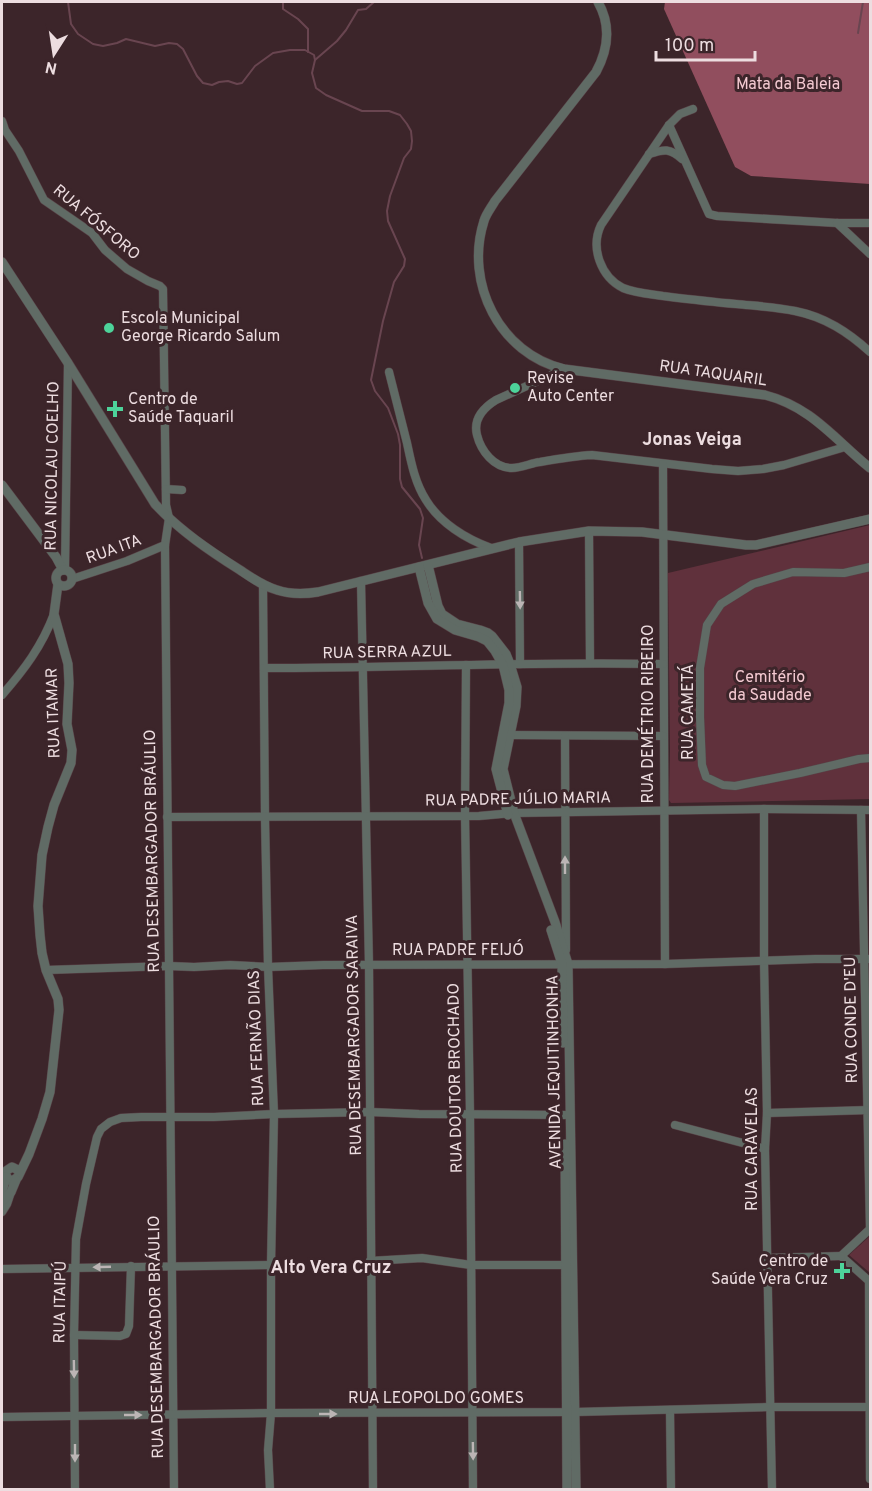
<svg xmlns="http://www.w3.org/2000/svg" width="872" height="1491" viewBox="0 0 872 1491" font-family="Overpass,sans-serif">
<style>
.green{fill:#60313c}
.forest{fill:#914e5e}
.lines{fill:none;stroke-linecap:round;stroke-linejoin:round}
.stream{stroke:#694550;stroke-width:2}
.minor-casing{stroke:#584247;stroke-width:9}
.tertiary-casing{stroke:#584247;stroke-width:10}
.minor{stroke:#606b65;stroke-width:8}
.tertiary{stroke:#606b65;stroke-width:9}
.oneway{fill:#bcb5b5}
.poi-dot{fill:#4dd39a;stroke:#3c252a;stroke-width:2}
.labels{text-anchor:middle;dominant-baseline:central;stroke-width:6;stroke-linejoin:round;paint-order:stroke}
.park-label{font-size:16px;fill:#f5cad2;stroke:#3c252a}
.street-label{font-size:16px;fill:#eddde0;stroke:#3c252a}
.poi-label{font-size:16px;fill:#eddde0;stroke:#3c252a;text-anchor:start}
.neighbourhood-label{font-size:18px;font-weight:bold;fill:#eddde0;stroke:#3c252a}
</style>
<rect width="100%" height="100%" fill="#3c252a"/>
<g class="green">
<path d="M870 525V799L671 803 669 800 670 751 668 573Z"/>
<path d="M870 1236V1273L849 1255Z"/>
</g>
<path class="forest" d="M665 2H870V184L751 176 735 167 664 9Z"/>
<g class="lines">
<g class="stream">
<path d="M68 2 71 24 78 34 93 44 103 46 117 43 126 39 155 46 169 43 177 44 183 49 197 76 203 83 212 85 219 82 228 81 237 84 242 83 255 66 273 53 290 50H305L314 55 315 60"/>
<path d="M283 2V9L298 19 308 29V52"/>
<path d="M374 2 366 9 358 10 346 30 337 41 315 60 312 73 316 88 326 95 362 111H389L400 115 407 124 411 131 412 141 411 149 404 158 390 196 387 211 388 221 405 259 404 266 394 282 383 321 371 380 375 391 388 408 398 434 400 445V479L402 487 420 509 423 518 419 545 422 558"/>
<path d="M858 33 863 2"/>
</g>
<g class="minor-casing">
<g id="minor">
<path d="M693 109 680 114 669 125 601 225C590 248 601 277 623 288 635 293 650 294 663 296 687 299 712 302 736 304 756 306 776 307 795 311 825 317 848 332 870 352"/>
<path d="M2 121 5 130 19 151 44 200 92 233 105 250 127 269 148 281 160 286 163 289 166 505 169 518 165 545 174 1490"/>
<path d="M669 125 709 214 717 216 837 223H870"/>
<path d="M649 154C664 149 670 148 682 159"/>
<path d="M837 223 870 254"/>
<path d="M564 369 496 400C483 408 473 419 477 435 481 451 494 468 512 468 522 468 531 463 540 462 557 459 574 456 592 455L712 469 738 471 763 469 784 465 845 447"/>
<path d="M389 372C395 396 401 420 407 443 411 462 415 483 426 500 440 523 466 539 491 548"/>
<path d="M663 464 665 964"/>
<path d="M166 489 182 490"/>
<path d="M589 531 590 663"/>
<path d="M519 542 520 664"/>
<path d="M870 567 844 573 793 572 753 584 721 604 707 625 700 668V717L702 765 706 777 723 785 735 786 800 773 859 759 870 758"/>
<path d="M65 570 68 363"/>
<path d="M72 579 127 561 165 545"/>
<path d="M361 581 369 965 373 1490"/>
<path d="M263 585 265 818 268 967 274 1114 271 1265V1413L268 1450 270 1490"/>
<path d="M466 665 465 815 470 1114 473 1490"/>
<path d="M264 668C397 668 530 661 663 664"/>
<path d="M2 695C24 670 42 646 54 614"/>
<path d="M506 735 663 736"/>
<path d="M565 736 566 950"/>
<path d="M764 809V961L767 1113 765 1149 772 1490"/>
<path d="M861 810 870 1229"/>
<path d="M167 817 479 816 514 813 764 809 870 810"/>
<path d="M46 970 169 966 194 967 230 965 268 967 323 965 665 964 815 959H870"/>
<path d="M767 1113 870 1110"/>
<path d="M675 1125 765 1149"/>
<path d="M2 1212 7 1204 11 1192"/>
<path d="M870 1229 841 1256 869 1281 870 1280"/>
<path d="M767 1258 841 1256"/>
<path d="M370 1261 422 1258 471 1265H571"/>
<path d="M2 1269 271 1265"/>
<path d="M869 1281 870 1479"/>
<path d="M74 1335 120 1336 126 1334 129 1326 131 1266"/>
<path d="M670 1410 671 1490"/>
<path d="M2 1417 271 1413 575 1412 770 1407H870"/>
<path d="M75 1490 74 1335 76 1239 86 1184 97 1137 101 1129 110 1122 121 1118 141 1117H214L274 1114 370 1112 419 1114 565 1115"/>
</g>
</g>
<g class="tertiary-casing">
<g id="tertiary">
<path d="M598 2C611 25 609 48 596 72L495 201C491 208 486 214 484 221 464 283 500 354 564 369L765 395C812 407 835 440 870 468"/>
<path d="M2 262 68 363 155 504C179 530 210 551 240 570 252 578 263 586 277 590 289 594 305 594 318 592L519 542 589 531 642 532 746 545H756L870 519"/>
<path d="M2 485 56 557 63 570"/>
<path d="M428 565 438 606 442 614 457 624 480 630 488 633 492 636 506 654 510 664 517 687 516 706 503 769 514 813 555 922 568 964 576 1490"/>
<path d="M419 567 428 603 437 619 455 630 479 637 487 641 495 651 503 665 509 690V703L496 769 508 815"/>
<circle cx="64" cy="578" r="8"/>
<path d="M551 930 562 964 563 1043"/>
<path d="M565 1144 567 1490"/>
<path d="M19 1174 18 1170 12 1167 6 1171 5 1174 9 1180 12 1181 18 1177 29 1154 42 1119 50 1092 59 1010 58 999 46 970 42 953 40 935 38 906 42 855 48 827 54 805 71 763 72 750 67 724 69 683 68 664 54 614 58 584"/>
<path d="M2 1192 6 1177"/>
<path d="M2 1201 11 1192 16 1180"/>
</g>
</g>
<use href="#minor" class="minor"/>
<use href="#tertiary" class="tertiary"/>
</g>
<defs><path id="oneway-solid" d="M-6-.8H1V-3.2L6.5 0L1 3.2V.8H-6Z" transform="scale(1.5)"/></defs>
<g class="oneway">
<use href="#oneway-solid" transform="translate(520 600) rotate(89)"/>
<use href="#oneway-solid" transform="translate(565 865) rotate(-90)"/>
<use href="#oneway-solid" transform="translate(102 1267) rotate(178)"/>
<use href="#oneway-solid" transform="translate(74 1369) rotate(89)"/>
<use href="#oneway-solid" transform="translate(328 1414)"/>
<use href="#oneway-solid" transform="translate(133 1415)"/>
<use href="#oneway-solid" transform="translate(473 1451) rotate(89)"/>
<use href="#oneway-solid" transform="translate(75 1453) rotate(90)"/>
</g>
<g class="poi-dot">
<circle cx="109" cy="328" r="6"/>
<circle cx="515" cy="388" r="6"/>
<path d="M112 400h6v6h6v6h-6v6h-6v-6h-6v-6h6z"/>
<path d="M839 1262h6v6h6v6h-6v6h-6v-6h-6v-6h6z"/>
</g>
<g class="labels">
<g class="park-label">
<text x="788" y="85">Mata da Baleia</text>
<text x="770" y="678">Cemitério<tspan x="770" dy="18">da Saudade</tspan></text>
</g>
<g class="street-label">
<text transform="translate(96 223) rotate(40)">RUA FÓSFORO</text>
<text transform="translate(713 374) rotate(8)">RUA TAQUARIL</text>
<text transform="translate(53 466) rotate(-89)">RUA NICOLAU COELHO</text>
<text transform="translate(114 550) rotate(-20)">RUA ITA</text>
<text transform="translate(387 653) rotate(-1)">RUA SERRA AZUL</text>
<text transform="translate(689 712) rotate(-90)">RUA CAMETÁ</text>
<text transform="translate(54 713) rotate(-92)">RUA ITAMAR</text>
<text transform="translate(649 714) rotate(-90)">RUA DEMÉTRIO RIBEIRO</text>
<text transform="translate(518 800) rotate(-1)">RUA PADRE JÚLIO MARIA</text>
<text transform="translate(153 851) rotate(-91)">RUA DESEMBARGADOR BRÁULIO</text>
<text x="458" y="951">RUA PADRE FEIJÓ</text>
<text transform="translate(852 1020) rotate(-91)">RUA CONDE D'EU</text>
<text transform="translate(355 1035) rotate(-91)">RUA DESEMBARGADOR SARAIVA</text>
<text transform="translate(257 1038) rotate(-92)">RUA FERNÃO DIAS</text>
<text transform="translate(555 1072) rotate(-91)">AVENIDA JEQUITINHONHA</text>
<text transform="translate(456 1078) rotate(-91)">RUA DOUTOR BROCHADO</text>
<text transform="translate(753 1149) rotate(-90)">RUA CARAVELAS</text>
<text transform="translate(61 1302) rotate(-89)">RUA ITAIPÚ</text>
<text transform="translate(157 1337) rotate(-91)">RUA DESEMBARGADOR BRÁULIO</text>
<text x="436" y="1399">RUA LEOPOLDO GOMES</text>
</g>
<g class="poi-label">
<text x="121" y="319">Escola Municipal<tspan x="121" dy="18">George Ricardo Salum</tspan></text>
<text x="527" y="379">Revise<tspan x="527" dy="18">Auto Center</tspan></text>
<text x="128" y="400">Centro de<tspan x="128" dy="18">Saúde Taquaril</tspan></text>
<text x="828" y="1262" text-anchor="end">Centro de<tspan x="828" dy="18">Saúde Vera Cruz</tspan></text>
</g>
<g class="neighbourhood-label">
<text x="692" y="440">Jonas Veiga</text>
<text x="331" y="1268">Alto Vera Cruz</text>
</g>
</g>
<rect width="872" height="1491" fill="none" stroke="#eddde0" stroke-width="6"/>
<g transform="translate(54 54) rotate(192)" stroke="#3c252a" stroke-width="4.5" paint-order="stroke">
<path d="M0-4.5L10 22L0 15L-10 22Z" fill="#eddde0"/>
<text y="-9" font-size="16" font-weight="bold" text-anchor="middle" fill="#eddde0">N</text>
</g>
<path d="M656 51v9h99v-9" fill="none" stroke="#eddde0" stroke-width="3"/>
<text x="665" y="51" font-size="18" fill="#eddde0" stroke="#3c252a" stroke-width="4.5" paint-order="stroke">100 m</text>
</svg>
